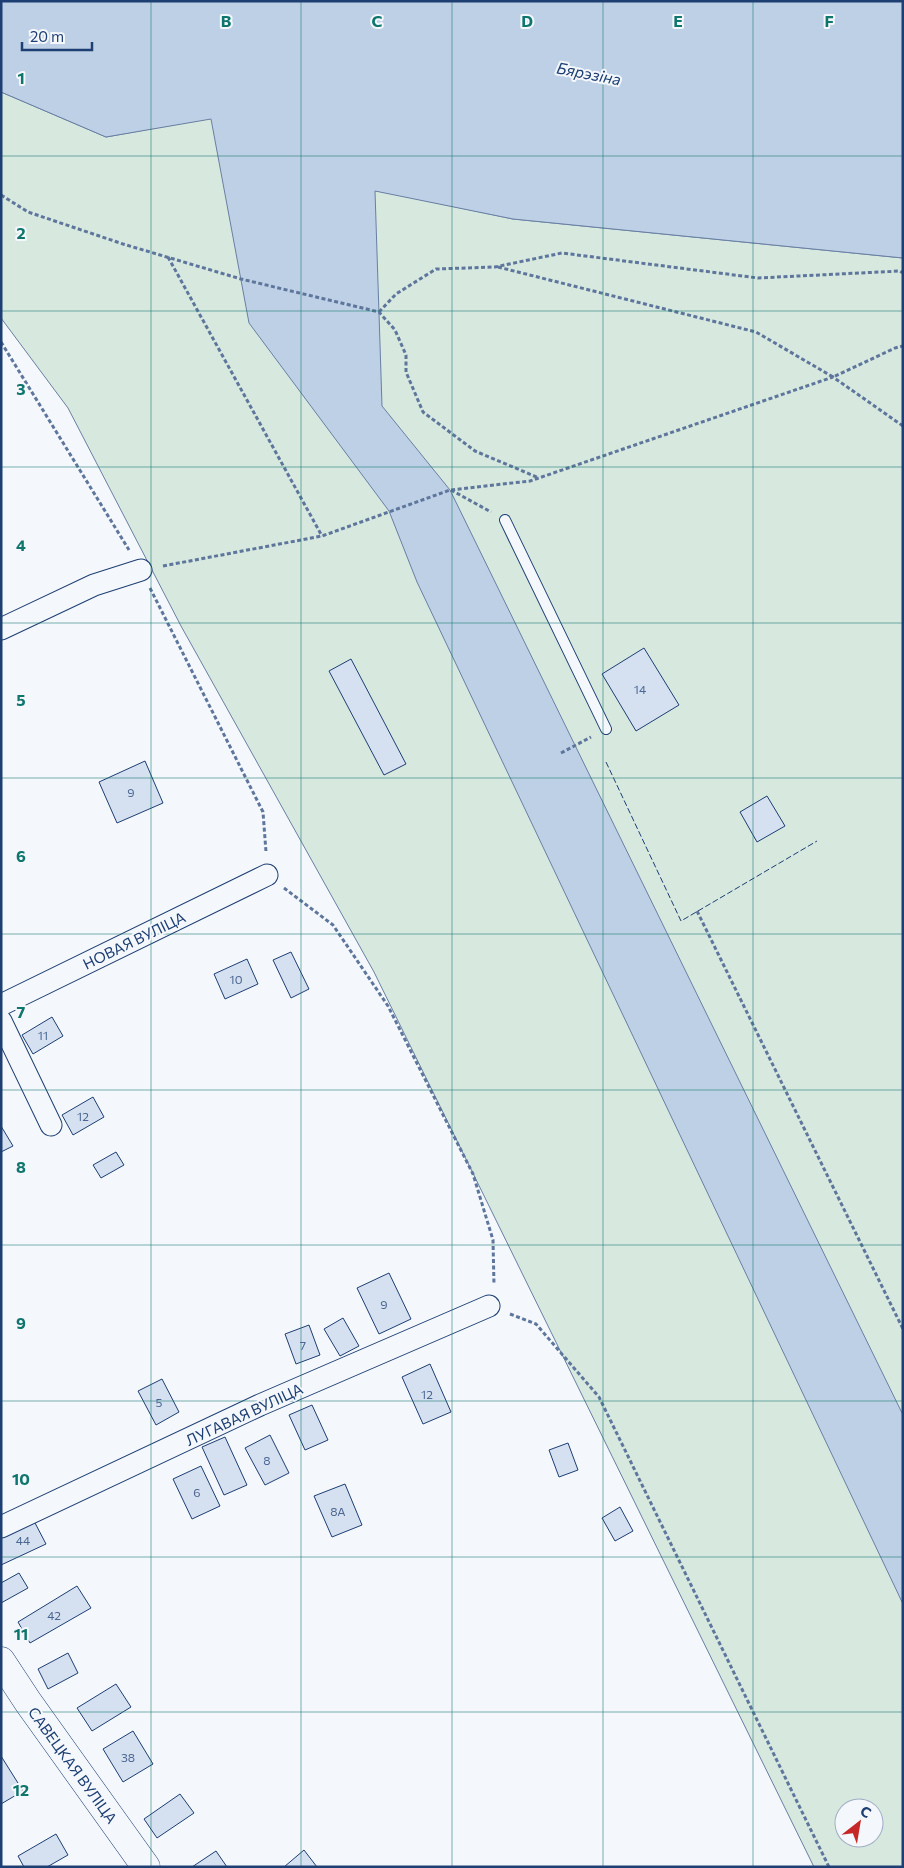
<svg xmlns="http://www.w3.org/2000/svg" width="904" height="1868" viewBox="0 0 904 1868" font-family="Commissioner,sans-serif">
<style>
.green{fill:#d7e8df;stroke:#687fa3;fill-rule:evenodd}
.water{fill:#bed0e5;stroke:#687fa3}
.building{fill:#d5e0f0;stroke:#1d3f73}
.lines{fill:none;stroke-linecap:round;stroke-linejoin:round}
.lane-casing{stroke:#1d3f73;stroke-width:12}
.street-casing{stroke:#1d3f73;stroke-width:23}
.secondary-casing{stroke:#1d3f73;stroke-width:29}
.path{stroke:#5e769c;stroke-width:3;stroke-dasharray:4 2.5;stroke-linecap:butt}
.lane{stroke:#f4f7fb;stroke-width:10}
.street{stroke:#f4f7fb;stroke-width:21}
.secondary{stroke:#f4f7fb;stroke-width:28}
.fence{stroke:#1d3f73;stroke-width:1;stroke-dasharray:6 2.5;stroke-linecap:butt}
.grid{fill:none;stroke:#0f766e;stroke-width:1;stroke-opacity:0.55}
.labels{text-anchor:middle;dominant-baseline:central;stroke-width:4;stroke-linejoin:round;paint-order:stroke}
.number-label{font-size:12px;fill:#4b6792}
.street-label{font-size:15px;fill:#1d3f73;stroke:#f4f7fb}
.water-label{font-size:16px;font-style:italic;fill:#1d3f73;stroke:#f4f7fb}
.grid-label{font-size:16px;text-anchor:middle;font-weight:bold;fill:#0f766e;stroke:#f4f7fb;stroke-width:4;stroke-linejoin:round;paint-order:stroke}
</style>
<rect width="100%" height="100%" fill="#f4f7fb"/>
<path class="green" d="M1 92 106 137 211 118 375 190 513 219 903 258V1867H814L374 972 181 626 68 408 1 318ZM844 1808H874V1838H844Z"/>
<path class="water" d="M1 1H903V258L513 219 375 191 382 406 450 490 903 1415V1604L417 582 389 511 249 323 211 119 106 137 1 92Z"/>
<g class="building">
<path d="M644 648 679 705 636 731 602 674Z"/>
<path d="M351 659 406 764 384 775 329 671Z"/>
<path d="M145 761 163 803 117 823 99 782Z"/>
<path d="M767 796 785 826 757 842 740 812Z"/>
<path d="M291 952 309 989 291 998 273 960Z"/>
<path d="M247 959 258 984 225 999 214 974Z"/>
<path d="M52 1017 63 1036 33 1054 22 1035Z"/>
<path d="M93 1097 104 1117 73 1135 62 1115Z"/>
<path d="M1 1126 13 1146 1 1152Z"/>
<path d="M116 1152 124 1165 101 1178 93 1165Z"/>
<path d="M389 1273 411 1319 379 1334 357 1288Z"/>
<path d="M343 1318 359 1346 340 1356 324 1329Z"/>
<path d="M309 1325 320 1355 296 1364 285 1334Z"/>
<path d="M430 1364 451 1412 423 1424 402 1377Z"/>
<path d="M162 1379 179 1412 156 1425 138 1391Z"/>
<path d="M312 1405 328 1440 305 1450 289 1415Z"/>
<path d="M270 1435 289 1473 265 1485 245 1448Z"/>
<path d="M225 1437 247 1485 224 1495 202 1447Z"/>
<path d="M568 1443 578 1470 559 1477 549 1450Z"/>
<path d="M201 1466 220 1506 192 1519 173 1479Z"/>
<path d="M345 1484 362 1525 332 1537 314 1496Z"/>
<path d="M620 1507 633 1531 615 1541 602 1518Z"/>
<path d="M34 1521 46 1544 1 1565V1537Z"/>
<path d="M19 1573 28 1588 1 1603V1583Z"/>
<path d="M77 1586 91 1608 30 1643 18 1622Z"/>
<path d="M68 1653 78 1673 48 1689 38 1669Z"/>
<path d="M116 1684 131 1707 92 1731 77 1708Z"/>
<path d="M133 1731 153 1764 123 1782 103 1749Z"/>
<path d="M1 1756 23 1791 1 1804Z"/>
<path d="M180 1794 194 1813 157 1838 144 1819Z"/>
<path d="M56 1834 68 1855 47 1867H24L18 1856Z"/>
<path d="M304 1850 317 1867H284Z"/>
<path d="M216 1851 227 1867H192Z"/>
</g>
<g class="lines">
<g class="lane-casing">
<path id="lane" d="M505 520 606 729"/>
</g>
<g class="street-casing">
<g id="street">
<path d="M1 629 94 585 141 570"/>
<path d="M1 1005 267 875"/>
<path d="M1 1021 51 1125"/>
<path d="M1 1527 260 1405 489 1306"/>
</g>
</g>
<g class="secondary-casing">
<path id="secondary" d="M1 1661 28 1702 146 1867"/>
</g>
<g class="path">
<path d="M1 195 28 212 123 244 241 279 379 312 395 330 406 355V372L423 412 475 451 539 478"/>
<path d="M168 257 322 536"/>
<path d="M498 267 756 332 833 377 895 348 903 346"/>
<path d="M379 312 396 294 436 269 495 267 562 253 758 278 900 271 903 273"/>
<path d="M1 342 129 550"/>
<path d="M451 490 491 512"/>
<path d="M163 566 322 536 450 490 530 481 833 377 903 426"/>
<path d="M150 588 263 812 266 852"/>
<path d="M561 753 591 737"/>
<path d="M284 888 333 925 388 1006 473 1174 493 1240 494 1285"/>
<path d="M697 911 903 1329"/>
<path d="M510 1314 536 1324 599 1397 829 1867"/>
</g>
<use href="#lane" class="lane"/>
<use href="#street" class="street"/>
<use href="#secondary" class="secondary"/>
<path class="fence" d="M606 762 681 921 817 841"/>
</g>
<path class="grid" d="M151 1V1867M301 1V1867M452 1V1867M603 1V1867M753 1V1867M1 156H903M1 311H903M1 467H903M1 623H903M1 778H903M1 934H903M1 1090H903M1 1245H903M1 1401H903M1 1557H903M1 1712H903"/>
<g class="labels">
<g class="number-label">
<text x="640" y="689">14</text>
<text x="131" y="792">9</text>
<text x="236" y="979">10</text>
<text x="43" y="1035">11</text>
<text x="83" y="1116">12</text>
<text x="384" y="1304">9</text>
<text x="303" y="1345">7</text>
<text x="427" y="1394">12</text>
<text x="159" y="1402">5</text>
<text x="267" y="1460">8</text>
<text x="197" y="1492">6</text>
<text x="338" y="1511">8А</text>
<text x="23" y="1540">44</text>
<text x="54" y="1615">42</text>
<text x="128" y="1757">38</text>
</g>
<g class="street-label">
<text transform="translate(134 940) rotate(-26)">НОВАЯ ВУЛІЦА</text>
<text transform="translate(244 1414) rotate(-25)">ЛУГАВАЯ ВУЛІЦА</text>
<text transform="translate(73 1765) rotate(54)">САВЕЦКАЯ ВУЛІЦА</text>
</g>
<g class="water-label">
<text transform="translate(589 73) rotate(11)">Бярэзіна</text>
</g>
</g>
<g class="grid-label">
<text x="226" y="27">B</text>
<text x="377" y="27">C</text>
<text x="527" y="27">D</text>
<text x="678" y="27">E</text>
<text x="829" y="27">F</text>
<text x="21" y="84">1</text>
<text x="21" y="239">2</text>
<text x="21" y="395">3</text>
<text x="21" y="551">4</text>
<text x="21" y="706">5</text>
<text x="21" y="862">6</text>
<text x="21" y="1018">7</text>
<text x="21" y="1173">8</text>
<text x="21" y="1329">9</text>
<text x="21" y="1485">10</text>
<text x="21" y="1640">11</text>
<text x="21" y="1796">12</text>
</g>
<rect width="904" height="1868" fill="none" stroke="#1d3f73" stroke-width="5"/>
<g transform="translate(859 1823) rotate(31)"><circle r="24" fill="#f4f7fb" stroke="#9eadc5"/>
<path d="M0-4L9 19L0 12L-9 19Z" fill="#c62828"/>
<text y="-8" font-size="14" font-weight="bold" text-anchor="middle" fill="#1d3f73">С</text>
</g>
<path d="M22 42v8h70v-8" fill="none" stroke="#1d3f73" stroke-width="2.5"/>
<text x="30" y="42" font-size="15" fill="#1d3f73" stroke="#f4f7fb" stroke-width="4" paint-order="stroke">20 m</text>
</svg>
